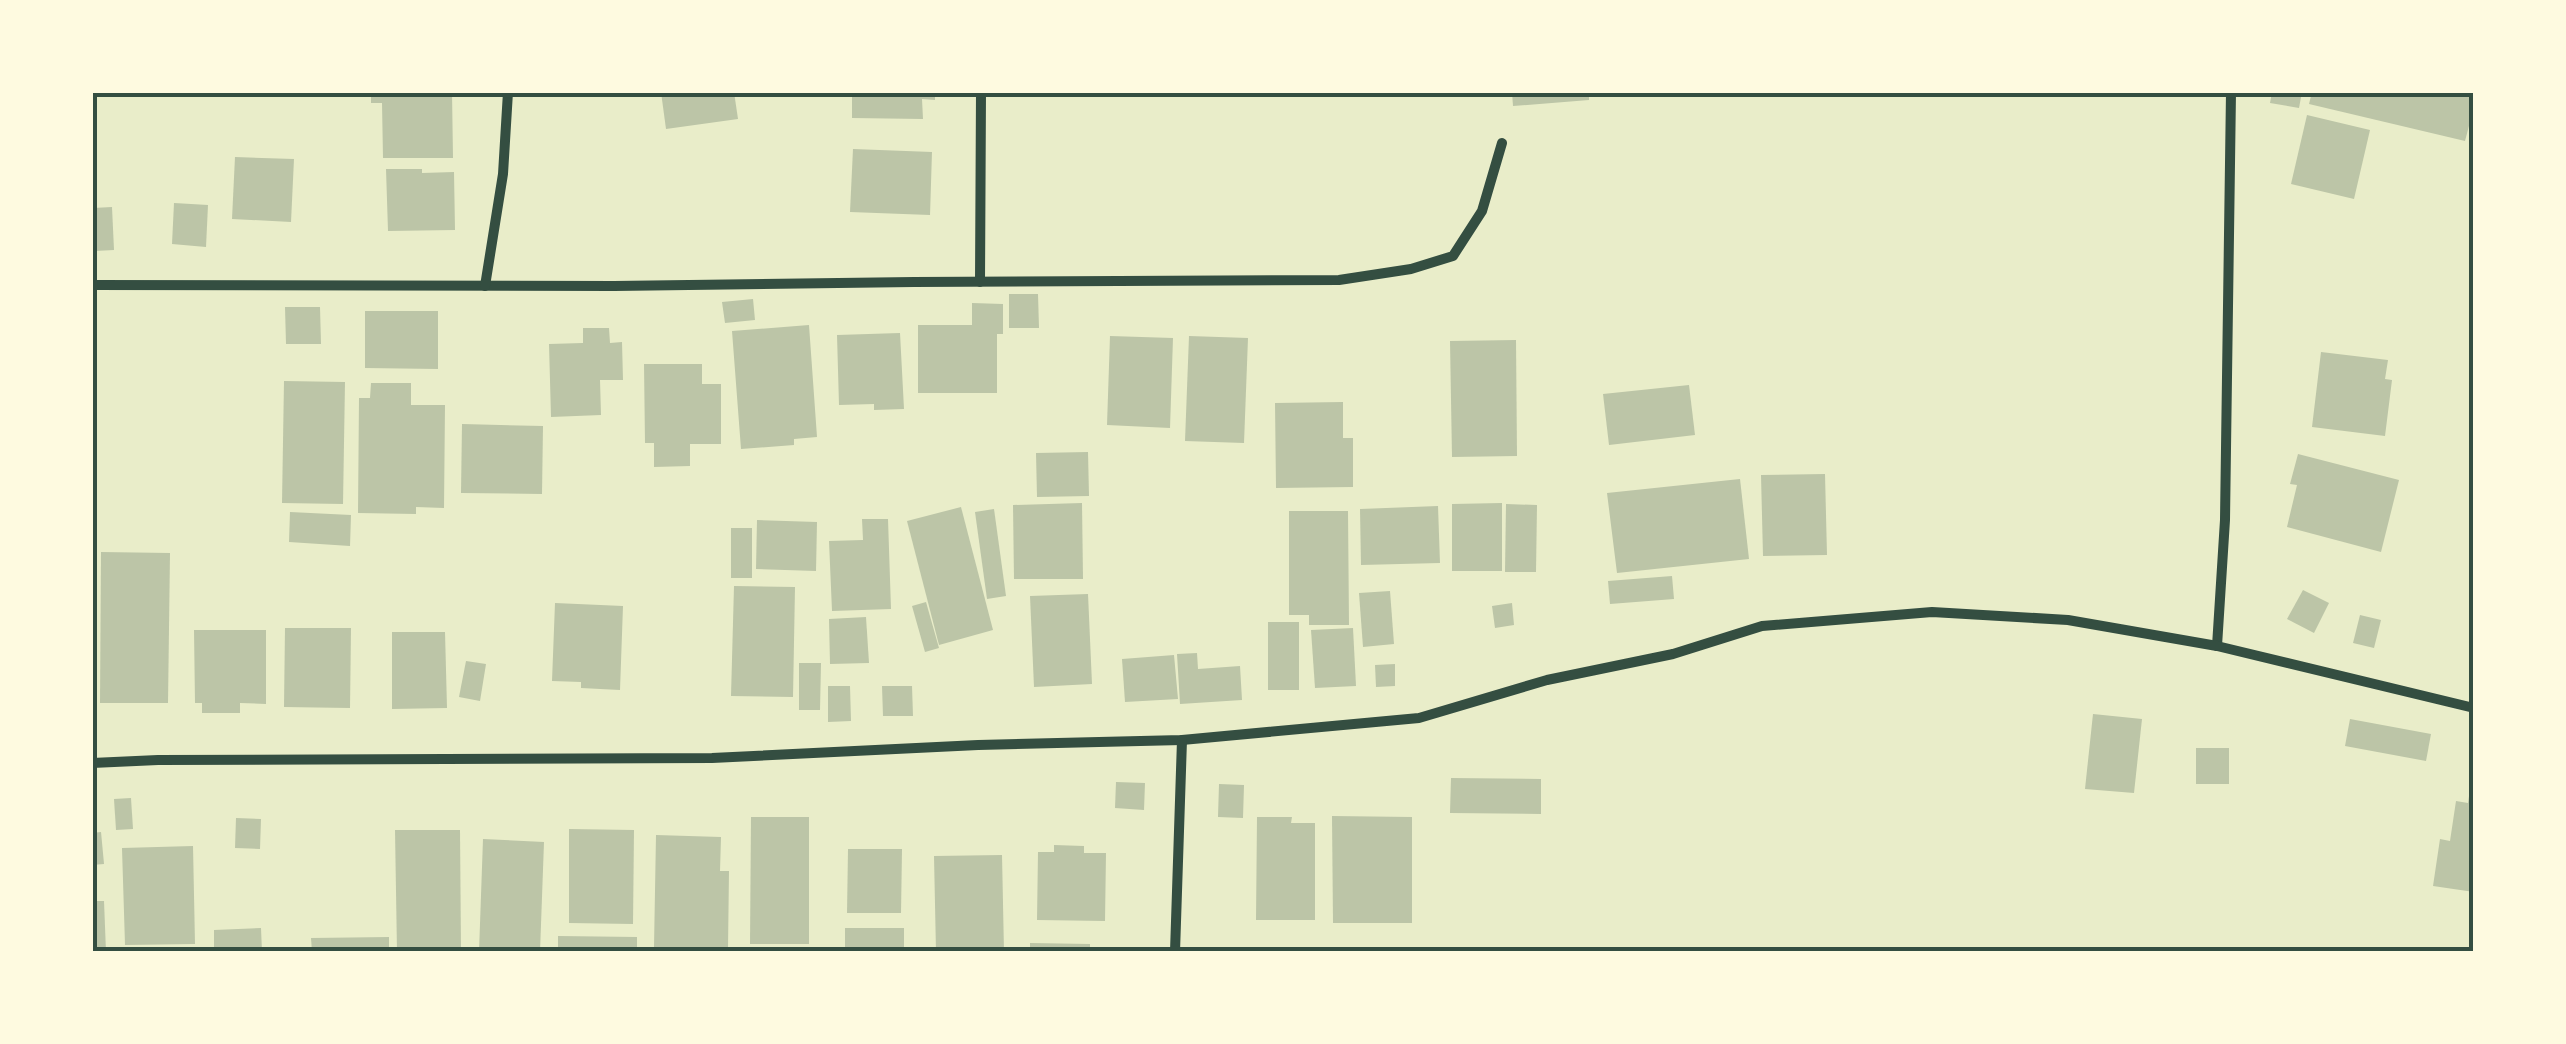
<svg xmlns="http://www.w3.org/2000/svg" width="2566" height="1044" viewBox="0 0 2566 1044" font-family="'Nunito Sans',sans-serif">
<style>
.building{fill:#bcc5a7}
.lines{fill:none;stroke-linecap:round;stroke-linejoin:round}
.minor{stroke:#344e41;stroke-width:10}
.neatline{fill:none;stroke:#344e41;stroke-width:4}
</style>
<rect width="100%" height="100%" fill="#e9edc9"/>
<g class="building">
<path d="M371 92H452L453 158H383L382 103H371Z"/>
<path d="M661 92H734L738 119 666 129Z"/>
<path d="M852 92H935V100L922 99 923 119 852 118Z"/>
<path d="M1512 92H1589V100L1513 106Z"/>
<path d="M2272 92H2302L2299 108 2270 103Z"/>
<path d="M2312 92H2474V107L2465 141 2309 104Z"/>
<path d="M2307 115 2370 130 2354 199 2291 184Z"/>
<path d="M853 149 932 152 930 215 850 212Z"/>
<path d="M235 157 294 159 291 222 232 219Z"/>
<path d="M386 169H422V173L454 172 455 230 388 231Z"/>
<path d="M174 203 208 205 206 247 172 244Z"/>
<path d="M112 207 114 250 95 251 93 208Z"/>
<path d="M1009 294H1038L1039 328H1009Z"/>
<path d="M753 299 755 320 725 323 722 302Z"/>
<path d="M972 303 1003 304V334H997V393H918V325H972Z"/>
<path d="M285 307H320L321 344H286Z"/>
<path d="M365 311H438V369L365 368Z"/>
<path d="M809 325 817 437 794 439V445L741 449 732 331Z"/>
<path d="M583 328H609L610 343 622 342 623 380H600L601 415 551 417 549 344 583 343Z"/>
<path d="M900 333 904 409 874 410V404L839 405 837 335Z"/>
<path d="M1110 336 1173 338 1170 428 1107 425Z"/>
<path d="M1189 336 1248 338 1244 443 1185 441Z"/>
<path d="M1516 340 1517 456 1452 457 1450 341Z"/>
<path d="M2321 352 2388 360 2385 379 2392 380 2385 436 2312 427Z"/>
<path d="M644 364H702V384H721V444H690V466L654 467V443H645Z"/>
<path d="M284 381 345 382 343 504 282 503Z"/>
<path d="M371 383H411V405H445L444 508 416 507V514L358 513 359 398H370Z"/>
<path d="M1689 385 1695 435 1609 445 1603 394Z"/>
<path d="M1343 402V438H1353V487L1276 488 1275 403Z"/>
<path d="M462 424 543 426 542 494 461 493Z"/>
<path d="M1088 452 1089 496 1037 497 1036 453Z"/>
<path d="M2298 454 2399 480 2381 552 2287 527 2297 485 2290 484Z"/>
<path d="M1825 474 1827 555 1763 556 1761 475Z"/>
<path d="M1740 479 1749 559 1617 573 1607 493Z"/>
<path d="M1082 503 1083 579H1014L1013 505Z"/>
<path d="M1502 503V571H1452V504Z"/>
<path d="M1506 504 1537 505 1536 572H1505Z"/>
<path d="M1438 506 1440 563 1361 565 1360 509Z"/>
<path d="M961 507 993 630 939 645 907 521Z"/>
<path d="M994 509 1006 596 987 599 975 512Z"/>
<path d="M1289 511H1348L1349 625H1309V615H1289Z"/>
<path d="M290 512 351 515 350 546 289 542Z"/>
<path d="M862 519H888L891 609 832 611 829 541 863 540Z"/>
<path d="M757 520 817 522 816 571 756 569Z"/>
<rect x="731" y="528" width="21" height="50"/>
<path d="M101 552 170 553 168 703H100Z"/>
<path d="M1672 576 1674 599 1610 604 1608 581Z"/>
<path d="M734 586 795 587 793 697 731 696Z"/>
<path d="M2303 590 2329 603 2314 633 2287 619Z"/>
<path d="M1390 591 1394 644 1363 647 1359 593Z"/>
<path d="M1088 594 1092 684 1034 687 1030 596Z"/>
<path d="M926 602 939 648 925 652 912 606Z"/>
<path d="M555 603 623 606 620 690 581 688V682L552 681Z"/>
<path d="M1512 603 1514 625 1495 628 1492 606Z"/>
<path d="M2360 615 2381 620 2374 648 2353 643Z"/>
<path d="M866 617 869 663 830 664 829 619Z"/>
<rect x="1268" y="622" width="31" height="68"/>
<path d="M285 628H351L350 708 284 707Z"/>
<path d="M1353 628 1356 686 1315 688 1311 630Z"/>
<path d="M194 630H266V704L240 703V713H202V703H195Z"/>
<path d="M392 632H445L447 708 392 709Z"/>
<path d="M1197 653 1198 669 1240 666 1242 700 1180 704 1177 654Z"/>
<path d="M1174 655 1178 699 1125 702 1122 659Z"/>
<path d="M466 661 486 664 480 701 459 697Z"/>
<path d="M799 663H821L820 710H799Z"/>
<path d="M1395 664V686L1376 687 1375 665Z"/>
<path d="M828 686H850L851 721 828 722Z"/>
<path d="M882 686H912L913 716H883Z"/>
<path d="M2093 714 2142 719 2134 793 2085 789Z"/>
<path d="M2350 719 2431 734 2426 761 2345 746Z"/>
<rect x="2196" y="748" width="33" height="36"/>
<path d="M1451 778 1541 779V814L1450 813Z"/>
<path d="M1116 782 1145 783 1144 810 1115 808Z"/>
<path d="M1219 784 1244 785 1243 818 1218 817Z"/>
<path d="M2470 789 2474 790V892L2433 886 2440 839 2450 841 2456 801 2468 803Z"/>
<path d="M131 798 133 829 116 830 114 799Z"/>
<path d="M1332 816 1412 817V923H1333Z"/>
<path d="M751 817H809V944H750Z"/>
<path d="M1257 817H1292L1291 823H1315V920H1256Z"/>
<path d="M236 818 261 819 260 849 235 848Z"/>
<path d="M569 829 634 830 633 924 569 923Z"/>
<path d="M395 830H460L461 952H397Z"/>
<path d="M101 832 104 864 92 865V833Z"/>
<path d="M656 835 721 837 720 871H729L728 948 699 947V952H674V947H654Z"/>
<path d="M483 839 544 842 540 952H479Z"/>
<path d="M1054 845 1084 846V853H1106L1105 921 1037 920 1038 852H1054Z"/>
<path d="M193 846 195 944 125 945 122 848Z"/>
<path d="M848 849H902L901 913H847Z"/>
<path d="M1002 855 1004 952H936L934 856Z"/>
<path d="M92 901H104L106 952H92Z"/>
<path d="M261 928 262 952H204L203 947H214V930Z"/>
<rect x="845" y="928" width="59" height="24"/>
<path d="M558 936 637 937V952H558Z"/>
<path d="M389 937V952H312L311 938Z"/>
<path d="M1030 943 1090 944V952H1030Z"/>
</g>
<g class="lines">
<g class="minor">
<path d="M980 282 981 92"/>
<path d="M92 285 614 286 914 282 1339 280 1411 269 1453 256 1482 211 1502 143"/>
<path d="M485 286 503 174 508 92"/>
<path d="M2217 646 2225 520 2231 92"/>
<path d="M92 763 158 760 712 758 978 745 1182 740 1419 718 1547 680 1673 654 1762 626 1932 612 2068 620 2217 646 2474 708"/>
<path d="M1175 952 1182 740"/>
</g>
</g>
<rect width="2566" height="1044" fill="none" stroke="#fefae0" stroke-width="190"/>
<rect x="95" y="95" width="2376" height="854" class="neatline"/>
</svg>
